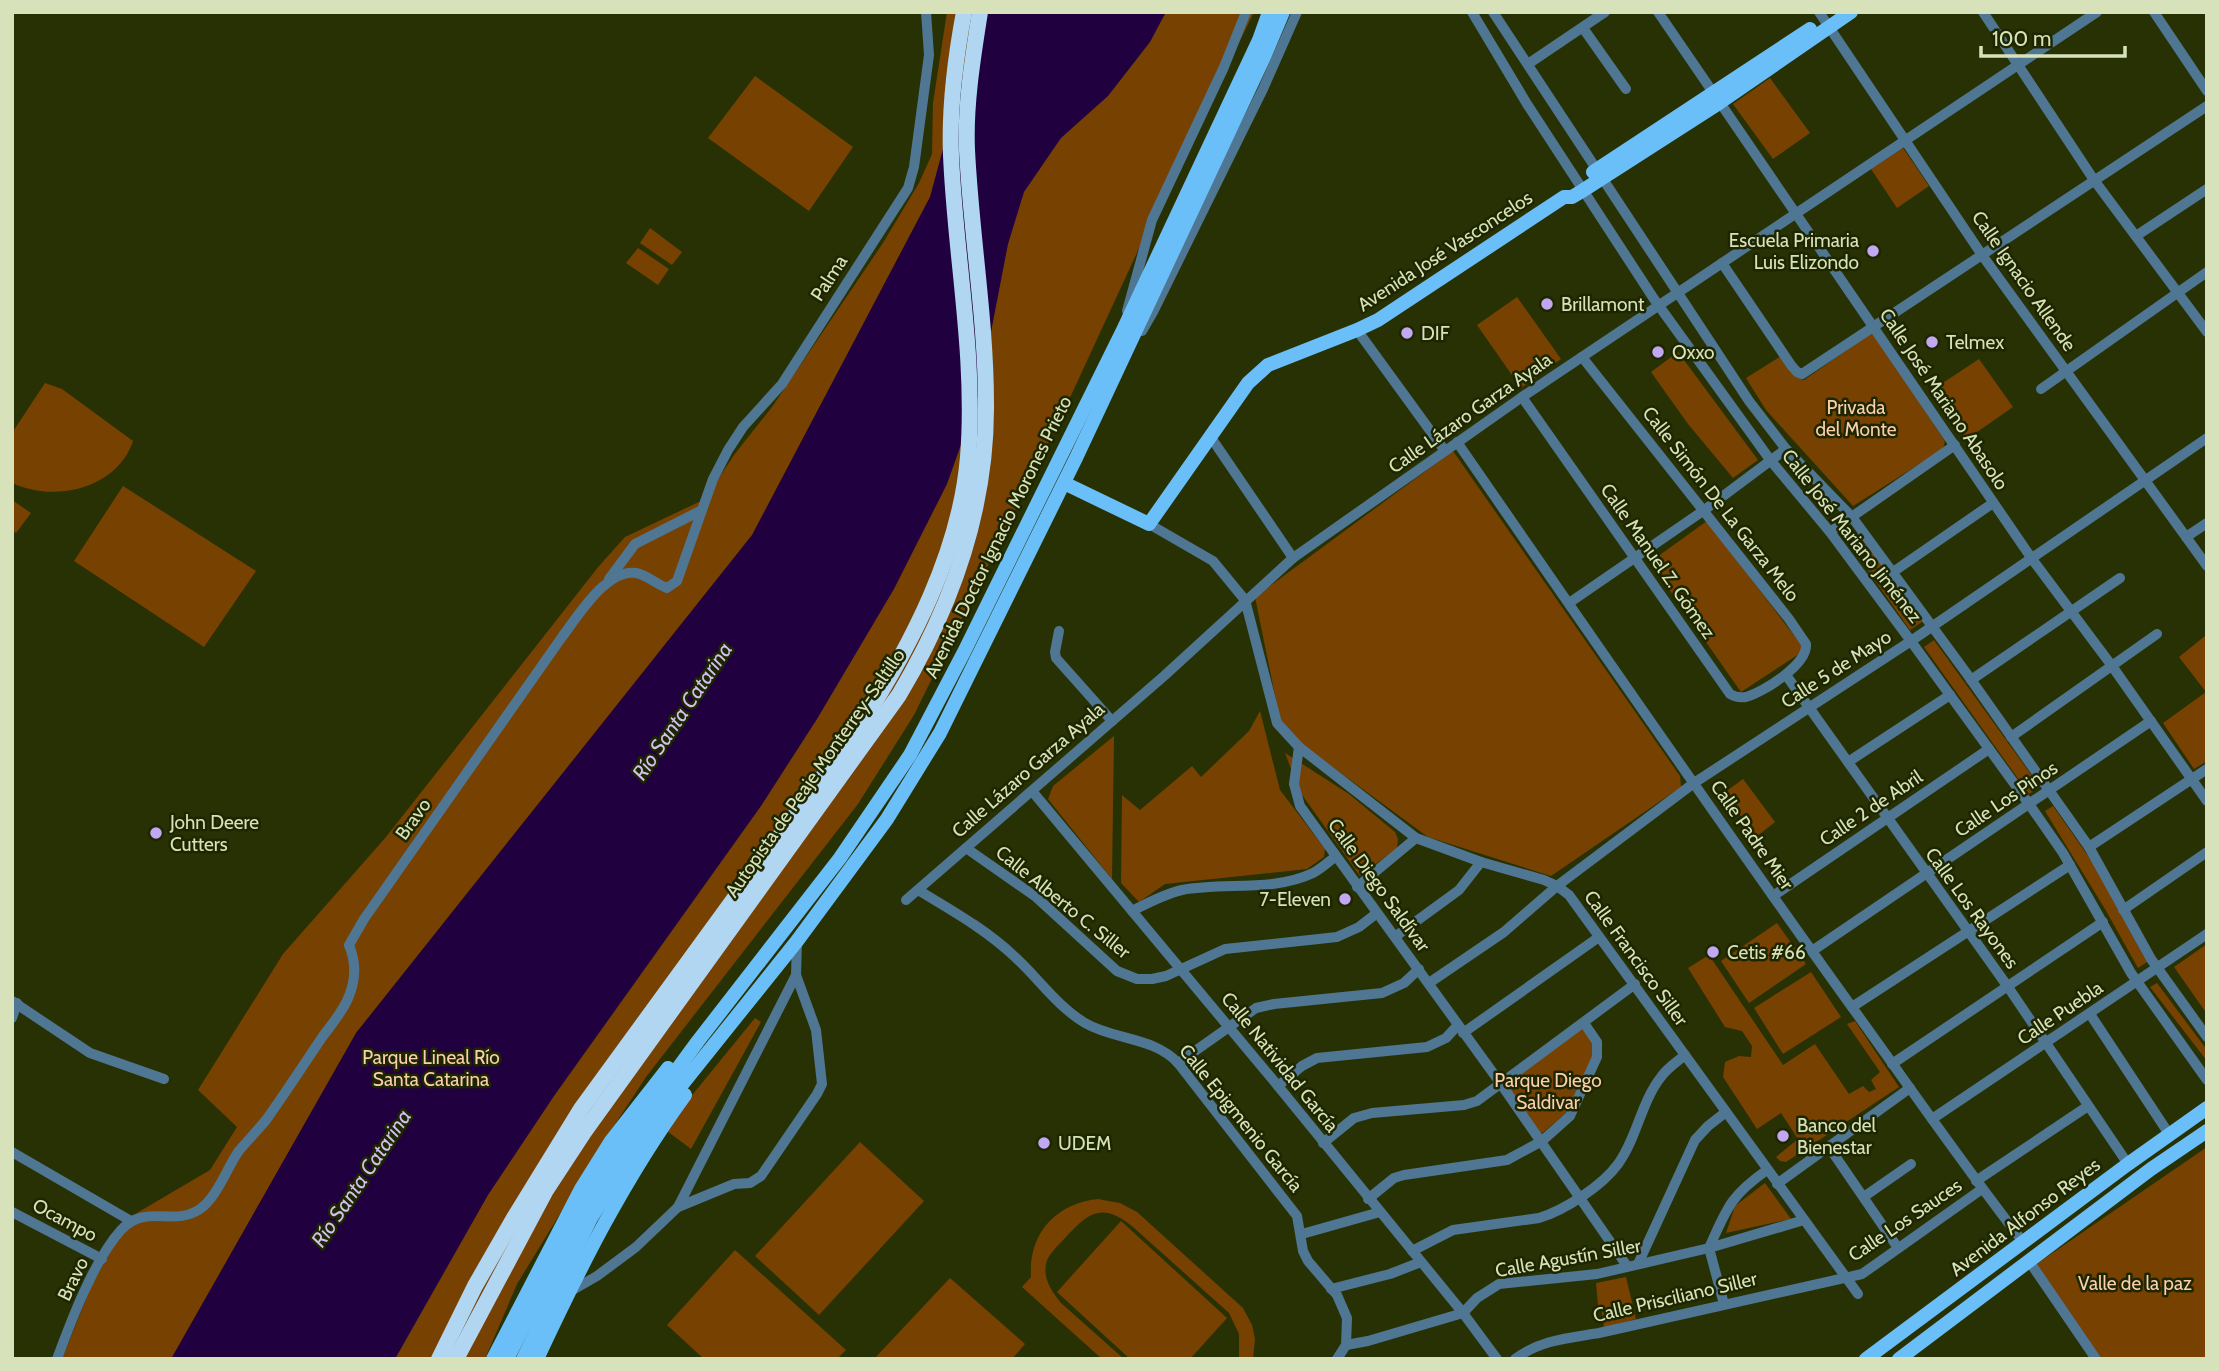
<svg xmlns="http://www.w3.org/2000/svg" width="2219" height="1371" viewBox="0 0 2219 1371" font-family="Cabin,sans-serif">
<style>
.green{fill:#774102}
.water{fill:#20003f}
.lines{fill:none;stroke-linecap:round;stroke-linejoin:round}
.minor{stroke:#4f7692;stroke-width:10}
.major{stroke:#6abff9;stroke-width:14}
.highway{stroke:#b1d6f2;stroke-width:16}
.poi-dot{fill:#c2a7f2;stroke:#1e2600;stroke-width:2.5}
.labels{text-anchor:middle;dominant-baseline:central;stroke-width:5;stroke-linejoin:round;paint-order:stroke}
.poi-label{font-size:19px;fill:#d7e2ba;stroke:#1e2600;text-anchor:start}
.street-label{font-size:19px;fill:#d7e2ba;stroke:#1e2600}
.park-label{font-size:19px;fill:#fbcfad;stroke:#1e2600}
.water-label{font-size:21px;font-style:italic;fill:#d1c1f0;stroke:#1e2600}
</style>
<rect width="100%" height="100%" fill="#283104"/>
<g class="green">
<path d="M947 12H1254L1147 231 1062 415 914 715 858 804 646 1077 610 1132 517 1284 485 1359H62L91 1287 130 1217 210 1170 237 1127 198 1090 283 954 386 837 599 566 625 537 705 499 734 455 772 407 883 243 919 183 932 154 933 103Z"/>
<path d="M755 76 853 147 809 211 708 138Z"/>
<path d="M1770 78 1810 133 1773 159 1733 104Z"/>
<path d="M1903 148 1929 186 1897 208 1871 169Z"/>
<path d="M650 228 682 252 672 265 640 243Z"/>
<path d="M638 248 669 269 658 285 626 263Z"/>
<path d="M1517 297 1561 359 1521 388 1477 325Z"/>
<path d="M1873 332 1945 441 1943 449 1853 506 1766 410 1746 378 1783 355 1801 379 1804 380Z"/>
<path d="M1678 352 1758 460 1733 478 1688 424 1651 372Z"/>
<path d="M1979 359 2013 407 1967 439 1932 390Z"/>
<path d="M45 383 62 389 133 441C117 489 54 503 12 483V433Z"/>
<path d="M1453 451 1680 776 1681 787 1551 876 1428 837 1282 730 1255 597Z"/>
<path d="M123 486 256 571 204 647 74 561Z"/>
<path d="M12 500 31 513 16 533 12 530Z"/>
<path d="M1707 521 1805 650 1741 692 1650 562Z"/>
<path d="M1860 532 1925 620 1910 630 1847 541 1852 537 1915 622 1855 536Z"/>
<path d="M2205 636 2207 639V761L2194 769 2163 723 2206 692 2179 657Z"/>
<path d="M1934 640 2040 787 2029 794 1924 647Z"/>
<path d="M1260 711 1280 790 1325 849 1324 857 1307 869 1165 884 1139 902 1121 883 1122 795 1140 810 1192 766 1201 777 1249 731Z"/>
<path d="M1114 736 1112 879 1048 799 1053 786Z"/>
<path d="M1285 753 1349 794 1395 832 1398 839 1397 848 1360 876 1300 792Z"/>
<path d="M1743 779 1775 822 1756 837 1724 793Z"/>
<path d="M2053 806 2091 860 2147 962 2138 968 2105 909 2045 811Z"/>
<path d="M1777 923 1806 964 1749 1003 1721 961Z"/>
<path d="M2207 944V1014L2174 967Z"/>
<path d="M1709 955 1783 1065 1815 1044 1849 1094 1863 1086 1869 1092 1876 1089 1871 1080 1880 1072 1847 1024 1855 1021 1899 1087 1786 1162 1780 1161 1776 1157 1798 1139 1781 1113 1757 1129 1723 1077 1725 1062 1739 1056 1751 1057 1752 1046 1742 1031 1725 1027 1688 968Z"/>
<path d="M1811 972 1841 1017 1783 1054 1754 1008Z"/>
<path d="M2157 983 2207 1050V1061L2150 987Z"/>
<path d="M755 1018 761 1022 691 1149 667 1131 680 1110Z"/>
<path d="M1583 1027 1596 1048 1572 1108 1540 1135 1507 1084Z"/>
<path d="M860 1142 924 1201 819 1315 755 1256Z"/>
<path d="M2207 1147V1359H2100L2035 1265Z"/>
<path d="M1765 1183 1791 1219 1726 1233 1735 1206Z"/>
<path d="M1098 1199 1120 1203 1137 1212 1243 1308 1252 1325 1255 1339 1253 1359H1239V1334L1229 1313 1133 1227C1102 1201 1088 1213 1065 1238 1058 1246 1048 1254 1046 1264 1043 1279 1052 1292 1061 1303L1124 1359H1102L1022 1287 1031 1277C1028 1234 1056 1203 1098 1199Z"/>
<path d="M1121 1221 1227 1318 1190 1359H1130L1057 1292Z"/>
<path d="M735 1250 846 1350 837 1359H704L667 1325Z"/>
<path d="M1626 1277 1636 1319 1604 1328 1601 1305H1598L1596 1283Z"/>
<path d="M950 1278 1025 1344 1012 1359H874Z"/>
</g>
<path class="water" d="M980 12H1166L1150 42 1108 96 1061 138 1024 192 1008 244 979 394 947 484 894 589 817 719 761 806 554 1096 488 1195 395 1359H171L356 1033 752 535 930 197Z"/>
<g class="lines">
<g class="minor">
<path d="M1472 12 1527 104 1654 299 1771 461 1830 532 1905 633 2029 804 2063 853 2131 973 2207 1080"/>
<path d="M1493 12 1749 401 1786 449 1852 517 1967 674 2089 847 2151 959 2207 1037"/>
<path d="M1658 12 2032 559 2112 666 2207 801"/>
<path d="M1819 12 1982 255 2207 566"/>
<path d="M1983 12 2094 180 2207 332"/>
<path d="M2154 12 2207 91"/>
<path d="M1583 28 1626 89"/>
<path d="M1528 64 1605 12"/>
<path d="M2136 236 2207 189"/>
<path d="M1722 263 1791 365 1797 372 1802 374 2207 106"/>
<path d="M1127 311 1152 220 1224 67 1246 12"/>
<path d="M1357 330 1445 451"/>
<path d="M1142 331 1153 312 1263 89 1297 12"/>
<path d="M2041 389 2207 272"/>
<path d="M1522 397 1730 694C1735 697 1740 698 1746 697 1764 692 1808 664 1806 644L1789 619 1582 357"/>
<path d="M1210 436 1293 558"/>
<path d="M1457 442C1587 630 1716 818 1849 1003 1907 1083 1963 1165 2024 1243"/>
<path d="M1149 524 1213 561 1245 600 1277 723 1299 747 1416 838 1481 862 1544 880 1557 886 1569 895 1858 1294"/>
<path d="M1830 532 1955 445"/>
<path d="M2186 537 2207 523"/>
<path d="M1893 572 1993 503"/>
<path d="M609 579 635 544 700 511"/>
<path d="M1569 603 1703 511 1786 449"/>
<path d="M1059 631 1055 652 1056 658 1112 721"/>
<path d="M1786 675 2008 987 2128 1164"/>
<path d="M1971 680 2120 578"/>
<path d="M2011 737 2157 634"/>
<path d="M1299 747 1294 784 1300 806 1501 1084 1627 1266"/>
<path d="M1848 762 1950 695"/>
<path d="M1032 791 1278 1086 1463 1313 1497 1359"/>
<path d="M2089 847 2207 769"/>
<path d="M966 848 1036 897 1117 971 1137 979H1152L1166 976 1225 949 1337 937 1359 927 1377 913"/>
<path d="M1357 887 1416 838"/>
<path d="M918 890C951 910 987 930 1015 957 1038 978 1058 1007 1085 1023 1114 1040 1154 1037 1178 1063L1297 1216 1303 1251 1308 1261 1337 1295 1347 1318 1346 1345 1337 1359"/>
<path d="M1773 896 1989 749"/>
<path d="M906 900 1164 676 1293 558 1522 397 2097 12"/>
<path d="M2123 910 2207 852"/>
<path d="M1132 911C1148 903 1164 894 1182 890 1224 882 1273 892 1313 873 1321 869 1328 862 1335 857"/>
<path d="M1396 936 1459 890 1481 862"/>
<path d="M1812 951 2151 721"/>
<path d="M1429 983 1504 932 1557 886 1694 783 1911 641 2207 438"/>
<path d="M12 1001 90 1053 164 1079"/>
<path d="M1852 1007 2070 865"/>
<path d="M2090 1014 2169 1134"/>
<path d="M12 1018 17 1003"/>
<path d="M1463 1033 1599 937"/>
<path d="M1178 1063 1256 1008 1274 1004 1382 993 1404 983 1419 969"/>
<path d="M1892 1064 2103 922"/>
<path d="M1278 1086 1302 1066 1317 1058 1427 1047 1446 1038 1458 1025"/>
<path d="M1932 1119 2207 934"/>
<path d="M1323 1143 1354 1118 1372 1113 1464 1105 1477 1101 1635 984"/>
<path d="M1829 1147 1898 1248"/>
<path d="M12 1152 131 1221"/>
<path d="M1976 1181 2088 1106"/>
<path d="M1777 1184 1910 1088"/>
<path d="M1865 1196 1911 1164"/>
<path d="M1368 1199 1394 1178 1404 1175 1507 1160 1542 1141 1570 1116 1597 1057V1042L1584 1023"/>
<path d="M678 1207 796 975"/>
<path d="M12 1212 102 1259"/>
<path d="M1302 1234 1380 1212"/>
<path d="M1412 1251 1453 1230 1539 1218C1565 1210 1602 1186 1618 1164 1637 1138 1641 1102 1661 1077 1667 1068 1677 1062 1685 1055"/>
<path d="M2029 1261 2096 1359"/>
<path d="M1638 1264 1695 1140 1708 1126 1726 1112"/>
<path d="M1331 1289 1390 1274 1421 1262"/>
<path d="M571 1291 597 1276 636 1247 678 1207 734 1184 750 1183 761 1176 817 1094 822 1084 816 1030 796 975 797 941"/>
<path d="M1724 1304 1709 1248C1727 1208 1730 1196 1767 1170"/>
<path d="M1346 1345 1368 1341 1463 1313 1477 1298 1499 1284 1597 1274 1709 1248 1804 1220"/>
<path d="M57 1359C71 1321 94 1260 121 1230 146 1203 174 1227 200 1209 217 1197 226 1170 238 1152 247 1141 257 1131 266 1120 286 1092 304 1064 323 1036 332 1024 344 1010 349 996 356 979 356 962 349 945L364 919 562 637C578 616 607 568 636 573 647 575 656 584 667 588L677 581 713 479 728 450 743 427 782 384 908 188 914 167 929 55 926 12"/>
<path d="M1515 1359C1540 1340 1569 1338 1599 1333L1862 1274 1982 1189"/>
</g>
<g class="major">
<path d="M1593 172 1810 29"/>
<path d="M1064 483 1149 524 1248 383 1268 365 1357 330 1378 320 1564 197H1572L1582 191 1719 103 1851 12"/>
<path d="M493 1359 581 1189 611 1141 668 1068"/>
<path d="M507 1359 591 1195 621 1146 698 1041 840 858 910 755 964 652 1123 330 1259 40 1269 12"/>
<path d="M523 1359 591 1218 632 1152 664 1107 797 941 887 819 940 733 1076 458 1264 57 1283 12"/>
<path d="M537 1359C580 1267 625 1177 685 1095"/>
<path d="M1866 1359 2128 1164 2207 1108"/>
<path d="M1899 1359 2151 1169 2207 1131"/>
</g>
<g class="highway">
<path d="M439 1359 475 1286 514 1218 581 1109 860 726C911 645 960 553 968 457 976 356 955 255 951 155 949 106 955 60 964 12"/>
<path d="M456 1359 546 1190 584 1132 899 695C952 606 987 509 986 404 986 319 971 234 967 150 965 104 973 57 980 12"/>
</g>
</g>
<g class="poi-dot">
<circle cx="1873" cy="251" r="7"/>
<circle cx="1547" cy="304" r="7"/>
<circle cx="1407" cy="333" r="7"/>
<circle cx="1932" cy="342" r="7"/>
<circle cx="1658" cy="352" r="7"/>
<circle cx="156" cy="833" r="7"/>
<circle cx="1345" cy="899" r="7"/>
<circle cx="1713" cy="952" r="7"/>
<circle cx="1783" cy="1136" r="7"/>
<circle cx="1044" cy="1143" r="7"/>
</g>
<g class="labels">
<g class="poi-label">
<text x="1859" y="240" text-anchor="end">Escuela Primaria<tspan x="1859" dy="22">Luis Elizondo</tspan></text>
<text x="1561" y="304">Brillamont</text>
<text x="1421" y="333">DIF</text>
<text x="1946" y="342">Telmex</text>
<text x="1672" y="352">Oxxo</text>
<text x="170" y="822">John Deere<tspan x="170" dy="22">Cutters</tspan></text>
<text x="1331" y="899" text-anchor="end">7-Eleven</text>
<text x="1727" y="952">Cetis #66</text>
<text x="1797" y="1125">Banco del<tspan x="1797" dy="22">Bienestar</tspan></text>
<text x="1058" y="1143">UDEM</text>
</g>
<g class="street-label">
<text transform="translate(1445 251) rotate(-33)">Avenida José Vasconcelos</text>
<text transform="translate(829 278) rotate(-57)">Palma</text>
<text transform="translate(2024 281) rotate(55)">Calle Ignacio Allende</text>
<text transform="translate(1944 399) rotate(56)">Calle José Mariano Abasolo</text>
<text transform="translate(1470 413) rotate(-35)">Calle Lázaro Garza Ayala</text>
<text transform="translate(1721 504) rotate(52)">Calle Simón De La Garza Melo</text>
<text transform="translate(1852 536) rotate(52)">Calle José Mariano Jiménez</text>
<text transform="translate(998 537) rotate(-64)">Avenida Doctor Ignacio Morones Prieto</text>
<text transform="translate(1658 561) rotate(55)">Calle Manuel Z. Gómez</text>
<text transform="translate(1836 669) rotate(-33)">Calle 5 de Mayo</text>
<text transform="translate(1028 770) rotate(-41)">Calle Lázaro Garza Ayala</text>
<text transform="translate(815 773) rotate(-55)">Autopista de Peaje Monterrey-Saltillo</text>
<text transform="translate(2006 799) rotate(-34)">Calle Los Pinos</text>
<text transform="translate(1871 808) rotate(-34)">Calle 2 de Abril</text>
<text transform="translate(413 819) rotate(-54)">Bravo</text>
<text transform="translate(1752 835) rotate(55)">Calle Padre Mier</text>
<text transform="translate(1379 885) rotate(54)">Calle Diego Saldívar</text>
<text transform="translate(1063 902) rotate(39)">Calle Alberto C. Siller</text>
<text transform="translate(1972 908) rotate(54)">Calle Los Rayones</text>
<text transform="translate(1636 958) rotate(54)">Calle Francisco Siller</text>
<text transform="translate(2060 1013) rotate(-34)">Calle Puebla</text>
<text transform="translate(1280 1062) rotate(51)">Calle Natividad García</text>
<text transform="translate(1241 1118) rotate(51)">Calle Epigmenio García</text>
<text transform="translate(2025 1217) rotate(-37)">Avenida Alfonso Reyes</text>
<text transform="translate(65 1220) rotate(28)">Ocampo</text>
<text transform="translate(1905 1220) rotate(-34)">Calle Los Sauces</text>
<text transform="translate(1568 1258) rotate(-10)">Calle Agustín Siller</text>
<text transform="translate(73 1279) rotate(-64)">Bravo</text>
<text transform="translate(1675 1297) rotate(-13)">Calle Prisciliano Siller</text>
</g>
<g class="park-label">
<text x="1856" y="407">Privada<tspan x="1856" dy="22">del Monte</tspan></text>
<text x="431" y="1057">Parque Lineal Río<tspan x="431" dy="22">Santa Catarina</tspan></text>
<text x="1548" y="1080">Parque Diego<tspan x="1548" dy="22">Saldivar</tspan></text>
<text x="2135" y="1283">Valle de la paz</text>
</g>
<g class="water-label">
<text transform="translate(682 711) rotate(-56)">Río Santa Catarina</text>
<text transform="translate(361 1178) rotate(-56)">Río Santa Catarina</text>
</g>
</g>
<rect width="2219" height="1371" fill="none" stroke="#d7e2ba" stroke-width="28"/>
<path d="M1981 46v10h144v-10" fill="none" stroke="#d7e2ba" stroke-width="3.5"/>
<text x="1992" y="46" font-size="21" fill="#d7e2ba" stroke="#1e2600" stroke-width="5" paint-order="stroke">100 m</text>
</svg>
